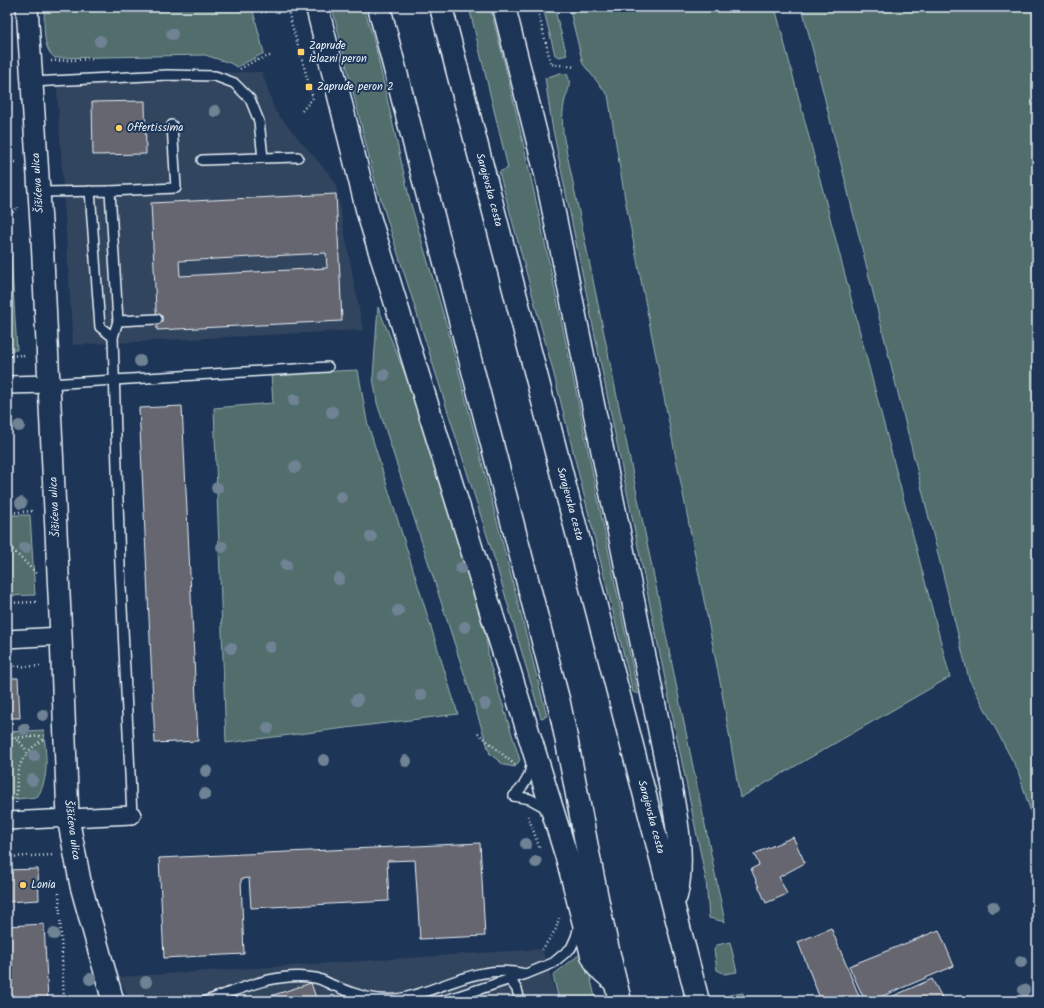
<svg xmlns="http://www.w3.org/2000/svg" width="1044" height="1008" viewBox="0 0 1044 1008" font-family="Kalam,sans-serif">
<style>
.built{fill:#33445e}
.green{fill:#516e6d;stroke:#9cb0b2}
.building{fill:#65666f;stroke:#e8f1f8;fill-rule:evenodd}
.lines{fill:none;stroke-linecap:round;stroke-linejoin:round}
.service-casing{stroke:#e8f1f8;stroke-width:12}
.minor-casing{stroke:#e8f1f8;stroke-width:20}
.tertiary-casing{stroke:#e8f1f8;stroke-width:24}
.secondary-casing{stroke:#e8f1f8;stroke-width:25}
.path{stroke:#e8f1f8;stroke-width:2.5;stroke-dasharray:1 3;stroke-linecap:butt}
.service{stroke:#1d3557;stroke-width:9}
.minor{stroke:#1d3557;stroke-width:17}
.tertiary{stroke:#1d3557;stroke-width:21}
.secondary{stroke:#1d3557;stroke-width:22}
.tree{fill:#708395}
.poi-dot{fill:#ffd166;stroke:#1d3557;stroke-width:1.5}
.labels{text-anchor:middle;dominant-baseline:central;stroke-width:4;stroke-linejoin:round;paint-order:stroke}
.poi-label{font-size:11px;fill:#e8f1f8;stroke:#1d3557;text-anchor:start}
.street-label{font-size:11px;fill:#e8f1f8;stroke:#1d3557}
</style>
<rect width="100%" height="100%" fill="#1d3557"/>
<filter id="ink" filterUnits="userSpaceOnUse"><feTurbulence type="fractalNoise" baseFrequency=".025" numOctaves="2"/><feDisplacementMap in="SourceGraphic" scale="8" xChannelSelector="R" yChannelSelector="G"/><feConvolveMatrix kernelMatrix="1 2 1 2 8 2 1 2 1" color-interpolation-filters="sRGB"/></filter>
<g filter="url(#ink)">
<g class="built">
<path d="M262 72 275 111 335 181 363 330 73 345 56 74Z"/>
<path d="M542 949 558 1001H130L119 977Z"/>
</g>
<g class="green">
<path d="M44 7H252L264 53 237 67 230 63 205 55 55 58C41 48 45 23 44 7Z"/>
<path d="M332 7H364L376 49 410 201 448 330 547 716 541 718 496 564 375 181Z"/>
<path d="M469 7H490C508 74 523 142 538 210 573 371 604 533 638 694L633 692 552 367 499 172 508 168Z"/>
<path d="M543 7H554L567 55 560 57 555 55Z"/>
<path d="M569 7H775L950 677 740 798 721 687 625 199 608 95 583 64Z"/>
<path d="M802 7H1037V832L1018 771 969 679Z"/>
<path d="M560 73 567 74C573 85 566 93 564 104 562 116 562 127 564 139L725 922 709 918 706 880 552 125 545 78Z"/>
<path d="M7 209H8L17 350H7Z"/>
<path d="M378 307 408 381 485 627 489 661 520 760 515 767 504 765 490 754 377 403 373 377Z"/>
<path d="M358 370 367 421 458 714 226 743 214 408 273 403 271 374Z"/>
<path d="M7 515H30L35 595 7 596Z"/>
<path d="M44 730C45 753 51 777 37 797L7 800V732Z"/>
<path d="M730 942 737 972 725 974 717 970 714 950 717 945Z"/>
<path d="M584 951 596 1001H559L553 975Z"/>
<path d="M743 993 745 1001H726L729 995Z"/>
</g>
<g class="building">
<path d="M145 101 146 154 93 155 92 102Z"/>
<path d="M336 194 342 321 157 330 151 203ZM326 253 327 268 180 276 179 261Z"/>
<path d="M182 406 198 741 155 743 139 408Z"/>
<path d="M7 447 10 496H7Z"/>
<path d="M7 678H18L20 718H7Z"/>
<path d="M793 837 805 863 779 877 787 894 766 903 751 869 759 865 754 854Z"/>
<path d="M480 843 485 936 420 939 415 860 387 861 389 901 251 908 249 878 241 879 244 954 164 958 159 858Z"/>
<path d="M38 869 39 900 7 902V870Z"/>
<path d="M44 924 48 1001H7V926Z"/>
<path d="M831 928 861 1001H821L798 942Z"/>
<path d="M939 930 954 966 871 1001H865L849 966Z"/>
<path d="M932 979 944 1001H882Z"/>
<path d="M311 983 317 1001H255Z"/>
</g>
<g class="lines">
<g class="service-casing">
<g id="service">
<path d="M32 82 167 75 215 76 234 83 250 99 259 121 263 158 298 157"/>
<path d="M202 160 263 158"/>
<path d="M90 191 100 327 113 337"/>
<path d="M110 191 176 188 172 125"/>
<path d="M39 192 110 191 118 321 113 337 120 566 132 815"/>
<path d="M118 321 157 319"/>
<path d="M49 384 328 367"/>
<path d="M514 796C524 786 531 776 531 762"/>
<path d="M514 796 530 799 548 809"/>
<path d="M509 980C516 986 519 991 519 1001"/>
<path d="M206 1001C240 989 278 971 315 978 322 979 329 984 335 986 356 995 379 1003 403 998 447 988 478 963 526 974"/>
<path d="M443 1001 526 974 553 963 571 948 576 937 579 926"/>
</g>
</g>
<g class="minor-casing">
<g id="minor">
<path d="M7 385 49 384"/>
<path d="M7 639 61 636"/>
<path d="M7 821 132 815"/>
</g>
</g>
<g class="tertiary-casing">
<path id="tertiary" d="M27 7 42 238 61 636 68 818 81 886 113 1001"/>
</g>
<g class="secondary-casing">
<g id="secondary">
<path d="M317 7 368 213 568 861 592 955 598 967 615 982"/>
<path d="M379 7 559 703C580 803 595 903 620 1001"/>
<path d="M441 7 698 1001"/>
<path d="M504 7 546 174 667 767C674 809 686 854 676 896"/>
</g>
</g>
<g class="path">
<path d="M537 7 551 64 576 67"/>
<path d="M261 12 287 8 313 98 302 111"/>
<path d="M51 61 95 59"/>
<path d="M240 69 254 61 273 55"/>
<path d="M7 109 13 108"/>
<path d="M7 163 16 162"/>
<path d="M7 218 18 207V208"/>
<path d="M7 356 26 355"/>
<path d="M7 513 34 511"/>
<path d="M7 544 36 573"/>
<path d="M7 603 38 602"/>
<path d="M7 667 41 666"/>
<path d="M478 733 515 765"/>
<path d="M7 738 44 736"/>
<path d="M13 738 20 742 27 751"/>
<path d="M16 803C17 772 16 757 44 739"/>
<path d="M528 816 540 849"/>
<path d="M7 857 54 855"/>
<path d="M59 893 64 1001"/>
<path d="M542 950 556 929 559 918"/>
</g>
<use href="#service" class="service"/>
<use href="#minor" class="minor"/>
<use href="#tertiary" class="tertiary"/>
<use href="#secondary" class="secondary"/>
</g>
<g class="tree">
<circle cx="172" cy="34" r="6"/>
<circle cx="100" cy="41" r="6"/>
<circle cx="215" cy="111" r="6"/>
<circle cx="140" cy="361" r="6"/>
<circle cx="384" cy="375" r="6"/>
<circle cx="294" cy="400" r="6"/>
<circle cx="332" cy="412" r="6"/>
<circle cx="19" cy="426" r="6"/>
<circle cx="295" cy="467" r="6"/>
<circle cx="217" cy="488" r="6"/>
<circle cx="341" cy="497" r="6"/>
<circle cx="21" cy="503" r="6"/>
<circle cx="371" cy="537" r="6"/>
<circle cx="222" cy="547" r="6"/>
<circle cx="25" cy="548" r="6"/>
<circle cx="286" cy="565" r="6"/>
<circle cx="461" cy="568" r="6"/>
<circle cx="339" cy="579" r="6"/>
<circle cx="398" cy="611" r="6"/>
<circle cx="465" cy="627" r="6"/>
<circle cx="270" cy="647" r="6"/>
<circle cx="231" cy="648" r="6"/>
<circle cx="421" cy="695" r="6"/>
<circle cx="357" cy="700" r="6"/>
<circle cx="485" cy="704" r="6"/>
<circle cx="43" cy="715" r="6"/>
<circle cx="268" cy="728" r="6"/>
<circle cx="24" cy="729" r="6"/>
<circle cx="34" cy="756" r="6"/>
<circle cx="324" cy="760" r="6"/>
<circle cx="406" cy="761" r="6"/>
<circle cx="206" cy="771" r="6"/>
<circle cx="32" cy="780" r="6"/>
<circle cx="205" cy="794" r="6"/>
<circle cx="526" cy="844" r="6"/>
<circle cx="536" cy="862" r="6"/>
<circle cx="993" cy="907" r="6"/>
<circle cx="54" cy="934" r="6"/>
<circle cx="1021" cy="962" r="6"/>
<circle cx="90" cy="979" r="6"/>
<circle cx="146" cy="982" r="6"/>
<circle cx="1024" cy="990" r="6"/>
</g>
</g>
<g class="poi-dot">
<rect x="297" y="48" width="8" height="8" rx="2"/>
<rect x="305" y="83" width="8" height="8" rx="2"/>
<circle cx="119" cy="128" r="4"/>
<circle cx="23" cy="885" r="4"/>
</g>
<g class="labels">
<g class="poi-label">
<text x="309" y="46">Zapruđe<tspan x="309" dy="13">izlazni peron</tspan></text>
<text x="317" y="87">Zapruđe peron 2</text>
<text x="127" y="128">Offertissima</text>
<text x="31" y="885">Lonia</text>
</g>
<g class="street-label">
<text transform="translate(38 183) rotate(-94)">Šišićeva ulica</text>
<text transform="translate(489 190) rotate(75)">Sarajevska cesta</text>
<text transform="translate(570 504) rotate(75)">Sarajevska cesta</text>
<text transform="translate(55 507) rotate(-93)">Šišićeva ulica</text>
<text transform="translate(651 817) rotate(75)">Sarajevska cesta</text>
<text transform="translate(72 830) rotate(82)">Šišićeva ulica</text>
</g>
</g>
<rect width="1044" height="1008" fill="none" stroke="#1d3557" stroke-width="24"/>
<rect x="12" y="12" width="1020" height="984" fill="none" stroke="#e8f1f8" stroke-width="1.5" filter="url(#ink)"/>
</svg>
